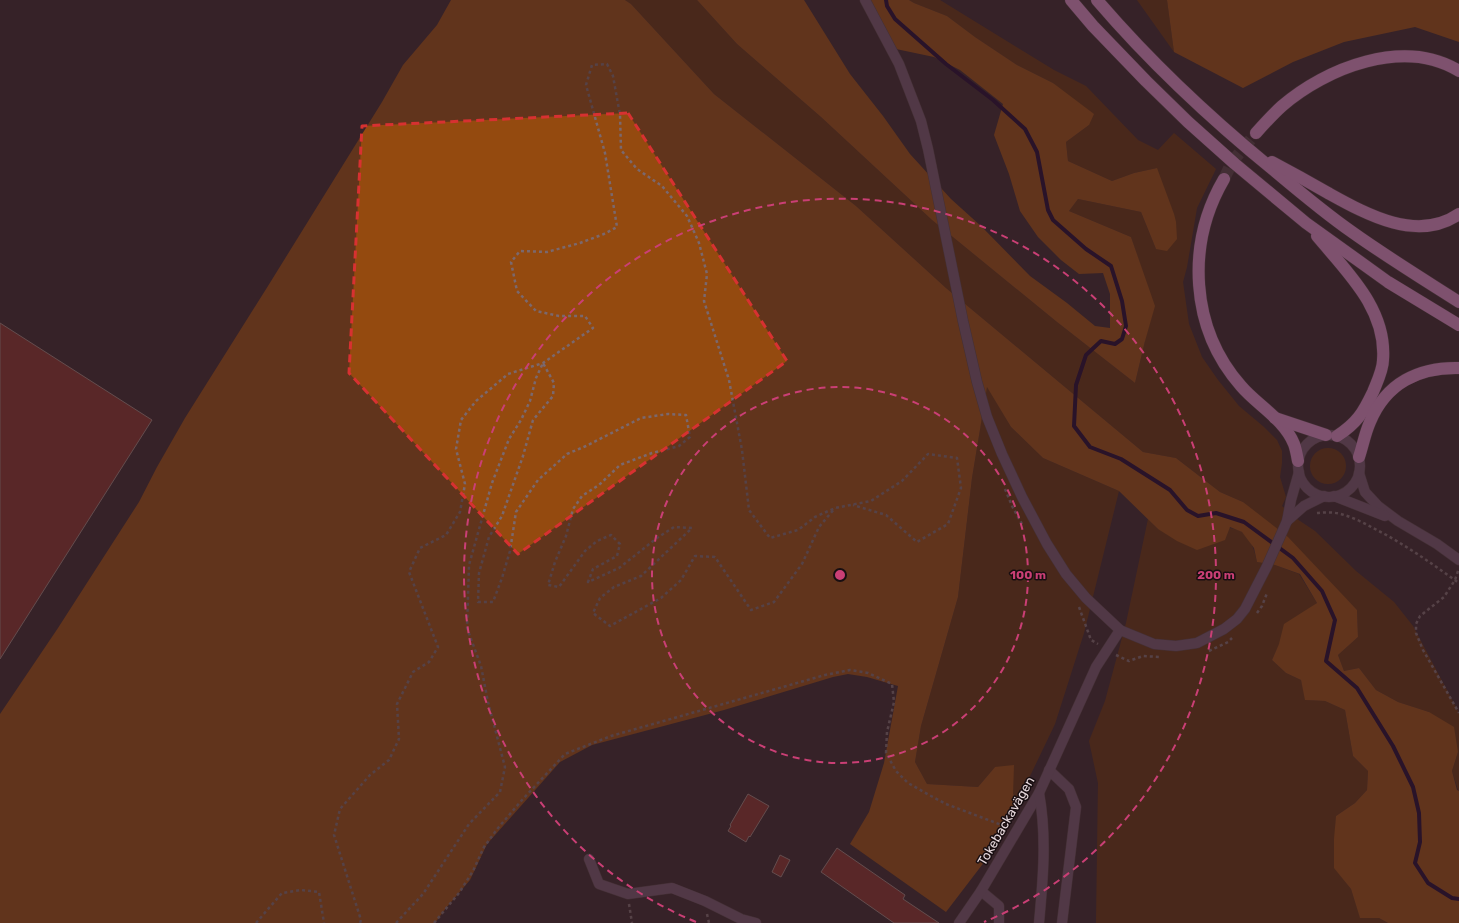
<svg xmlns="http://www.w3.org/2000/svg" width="1459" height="923" viewBox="0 0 1459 923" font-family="Rubik,sans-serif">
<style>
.green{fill:#61300c}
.forest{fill:#944a0f}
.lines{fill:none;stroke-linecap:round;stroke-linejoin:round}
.stream{stroke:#1a002b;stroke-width:4}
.building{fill:#832e29;stroke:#9a7f7b}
.motorway-tunnel{stroke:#523d43;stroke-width:12;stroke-dasharray:12 6;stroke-linecap:butt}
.minor-casing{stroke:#533f45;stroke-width:11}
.tertiary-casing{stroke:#533f45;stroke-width:11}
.motorway-casing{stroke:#533f45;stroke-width:13}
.path{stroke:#7b686d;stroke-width:2.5;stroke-dasharray:3 3;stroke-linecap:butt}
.minor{stroke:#71536a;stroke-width:10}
.tertiary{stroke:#71536a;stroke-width:10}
.motorway{stroke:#d589c4;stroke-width:12}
.marked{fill:none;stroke:#d73131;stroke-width:3;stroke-dasharray:8 5;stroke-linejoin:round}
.ring{fill:none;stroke:#ca3f75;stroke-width:2;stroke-dasharray:7 5}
.labels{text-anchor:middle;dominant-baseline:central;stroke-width:3;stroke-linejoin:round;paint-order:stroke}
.street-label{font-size:13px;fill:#e8d9dd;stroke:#180e11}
.centre{fill:#ca3f75;stroke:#180e11;stroke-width:2}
.ring-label{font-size:12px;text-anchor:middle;font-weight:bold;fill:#ca3f75;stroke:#180e11;stroke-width:3;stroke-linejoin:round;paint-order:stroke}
</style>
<rect width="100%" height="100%" fill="#372228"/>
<g class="green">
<path d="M625 0H697L737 44 821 117 932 220 1057 322 1135 383 1145 341 1142 270 1131 237 1069 211 1078 199 1141 212 1156 249 1157 168 1134 173 1112 181 1068 161 1066 142 1089 125 1053 83 1017 65 975 37 947 16 914 3 909 0H940L1054 70 1086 86 1138 140 1158 150 1174 133 1216 169 1197 208 1187 267 1183 282 1189 324 1202 357 1218 380 1239 406 1264 427 1277 440 1282 451V463L1280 477 1286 497 1282 506 1297 519 1315 531 1356 571 1394 602 1413 626 1459 713V791L1458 790 1452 771 1458 752 1429 712 1398 702 1376 690 1359 668 1344 671 1338 655 1358 637 1357 610 1324 577 1243 502 1220 492 1176 458 1143 452 946 288 856 206 714 94 631 4Z"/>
<path d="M1137 0H1167L1174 52Z"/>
<path d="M987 386 1011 427 1043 458 1119 491 1084 633 1055 724 1019 799 1013 794 995 767 978 787 927 784 915 762 921 726 958 597 972 478Z"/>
<circle cx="1328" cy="466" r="18"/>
<path d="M1148 519 1158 529C1175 528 1230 523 1242 532 1251 538 1255 552 1257 562L1275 565 1299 574 1317 603C1296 618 1282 636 1272 660L1286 673 1301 680 1306 700 1325 701 1345 710 1353 756 1368 771 1367 790 1355 803 1336 816 1334 867 1351 889 1360 917 1379 918 1388 923H1096L1098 783 1089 741 1105 701 1126 623Z"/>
</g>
<g class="forest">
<path d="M451 0H625L631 4 714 94 856 206 946 288 1143 452 1176 458 1220 492 1243 502 1288 537 1357 610 1358 637 1338 655 1344 671 1359 668 1376 690 1398 702 1429 712 1454 727 1458 752 1452 771 1457 790 1459 791V923H1388L1379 918H1360L1351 889 1334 868V839L1336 816 1355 803 1367 790 1368 771 1353 756 1345 710 1325 701 1305 700 1301 680 1286 673 1272 660 1279 644 1284 624 1317 603 1300 574 1275 565 1257 562 1254 548 1242 532 1230 527 1225 540 1197 550 1177 541 1158 529 1119 491 1043 458 1011 427 987 387 972 478 958 597 921 726 915 762 927 784 978 787 995 767 1014 765 1013 794 1019 799 985 861 946 912 850 844 869 812 884 763 898 686 867 677 848 674 833 677 724 710 592 745 560 762 487 844 470 880 446 908 435 923H0V714L58 628 139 502 157 467 185 418 268 286 382 102 403 65 437 25Z"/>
<path d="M697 0H804L850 74 883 116 910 154 951 199 982 227 1030 276 1067 303 1095 326 1110 328V294L1103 273 1079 274 1061 260 1038 237 1020 211 1009 174 994 135 1003 104 960 70 934 57 896 49 862 0H909L914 3 947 16 975 37 1017 65 1053 83 1094 114 1089 125 1066 142 1068 161 1112 181 1134 173 1157 168 1174 214 1176 222 1177 239 1167 251 1156 249 1141 212 1078 199 1069 211 1131 237 1155 306 1145 341 1135 383 1057 322 932 220 821 117 737 44Z"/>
<path d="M1167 0H1459V42L1415 27 1344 42 1293 62 1243 88 1174 52Z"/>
</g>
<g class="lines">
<path class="stream" d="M886 0 887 6 895 19 946 64 993 100 1025 129 1037 152 1048 210 1053 220 1086 249 1111 266 1122 301 1126 326 1122 339 1115 344 1101 341 1086 355 1076 385 1074 426 1090 447 1121 459 1170 490 1187 510 1198 516 1216 513 1244 522 1293 558 1322 591 1335 620 1326 661 1357 688 1393 746 1413 787 1419 813 1420 842 1415 863 1428 883 1452 898 1459 899"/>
</g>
<g class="building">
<path d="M0 323 152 420 0 659Z"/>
<path d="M748 794 769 806 750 837 749 836 746 842 728 831 731 826 730 825Z"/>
<path d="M837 848 905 895 903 899 939 923H894L821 872Z"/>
<path d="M780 855 790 860 781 877 772 872Z"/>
</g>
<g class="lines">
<path class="motorway-tunnel" d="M1224 179 1232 162 1256 133"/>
<g class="minor-casing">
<g id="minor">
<path d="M1359 473 1365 492 1378 506 1398 521 1437 544 1459 560"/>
<path d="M1334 496 1385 516"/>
<path d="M1049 770 1069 789 1076 807 1062 923"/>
<path d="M589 859 599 884 628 894 672 888 705 901 741 919 756 923"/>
<path d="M981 891 999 906V923"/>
<path d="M959 923 981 891 1039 793 1096 667 1120 630"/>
<path d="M1039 923C1043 880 1047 836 1039 793"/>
</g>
</g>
<g class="tertiary-casing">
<g id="tertiary">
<path d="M865 0 899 64 921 121 928 149 963 321 977 382 987 417 1002 454 1022 497 1047 544 1066 574 1086 598 1120 630 1154 644 1176 646 1197 643 1224 629 1237 619 1245 609 1267 566 1287 521 1291 500 1299 472"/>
<circle cx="1329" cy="466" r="31"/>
<path d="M1287 521 1304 506 1324 496"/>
</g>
</g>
<g class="motorway-casing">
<g id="motorway">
<path d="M1071 0 1093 26 1146 81 1188 122 1235 164 1306 223 1388 282 1459 325"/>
<path d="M1097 0C1151 63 1212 120 1276 172 1301 193 1326 214 1352 232 1387 257 1423 279 1459 302"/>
<path d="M1256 133C1264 124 1272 115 1282 106 1326 68 1404 37 1459 71"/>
<path d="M1272 162C1291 172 1309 182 1328 193 1366 214 1417 243 1459 214"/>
<path d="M1224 179C1186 244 1190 328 1241 386 1257 405 1284 419 1294 444 1296 449 1297 456 1298 461"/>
<path d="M1317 236C1347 272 1387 309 1383 360 1383 370 1377 382 1373 392 1363 413 1357 423 1337 436"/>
<path d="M1275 418 1326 435"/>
<path d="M1359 457C1363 445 1365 433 1370 422 1386 383 1419 367 1459 368"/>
</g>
</g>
<g class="path">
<path d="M1005 489 1012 506 1022 524"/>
<path d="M1317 513C1326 512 1336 512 1344 515 1354 518 1364 523 1373 528 1403 543 1431 563 1459 583"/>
<path d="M1458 571 1455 580 1444 597 1420 616 1416 624V633L1423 650 1459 713"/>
<path d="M1079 607 1091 640 1098 644"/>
<path d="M1257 613 1262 606 1267 593"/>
<path d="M1209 651 1228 642 1232 638"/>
<path d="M1116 655 1129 661 1143 656 1161 657"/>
<path d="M629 904 632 923"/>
<path d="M707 914 709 923"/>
<path d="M256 923 282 893 301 890 319 892 324 923"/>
<path d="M360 923 361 920 334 835 340 809 370 775 389 760 399 739 397 704 413 672 429 662 438 647 409 572 420 548 446 535 460 512 465 484 456 449 461 420 476 401 508 374 543 363 593 328 585 316H559L536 311 517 291 511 262 520 251 547 252 580 243 604 234 617 227 605 153 586 85 592 65 607 64 613 76 620 115 621 150 637 169 662 186 687 216 699 243 707 274 704 301 729 380 742 450 749 510 770 538 798 530 815 517 835 508 871 501 902 481 928 454 957 458 961 488 948 524 917 542 886 515 853 505"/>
<path d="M396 923 423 894 469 824 500 792 505 767 488 702 481 666 467 628 469 565 492 483 509 439 521 420 530 401 536 378 543 363 554 383 553 396 533 420 523 456 502 516 489 537 479 573 478 602H493L502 578 510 551 516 512 538 480 567 454 586 446 641 418 668 414 686 415 690 437 679 446 652 453 620 465 599 485 582 496 573 509 566 536 555 562 548 585 559 587 585 551 597 541 611 535 620 544 617 556 593 569 588 582 619 568 657 538 674 527 692 528 641 576 614 587 600 598 593 613 610 626 661 598 681 580 695 556 715 557 751 610 774 602 802 564 819 527 835 508"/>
<path d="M434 923 459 893 473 871 484 847 498 828 522 800 565 754 611 736 825 675 850 670 868 673 892 684 894 702 887 732 886 753 896 771 908 783 931 796 946 804 1007 827"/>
</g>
<use href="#minor" class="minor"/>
<use href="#tertiary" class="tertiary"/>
<use href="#motorway" class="motorway"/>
</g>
<path d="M0 0H1459V923H0ZM628 113 787 361 518 554 349 373 362 126Z" fill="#372228" fill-opacity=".55" fill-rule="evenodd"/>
<path class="marked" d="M628 113 787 361 518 554 349 373 362 126Z"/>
<g class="ring">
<circle cx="840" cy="575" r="188"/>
<path d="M696 922A376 376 0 1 1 984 922"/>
</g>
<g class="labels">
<g class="street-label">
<text transform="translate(1006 821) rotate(-60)">Tokebackavägen</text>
</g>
</g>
<circle cx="840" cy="575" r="6" class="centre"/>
<g class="ring-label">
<text x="1028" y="579">100 m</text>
<text x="1216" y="579">200 m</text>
</g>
</svg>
